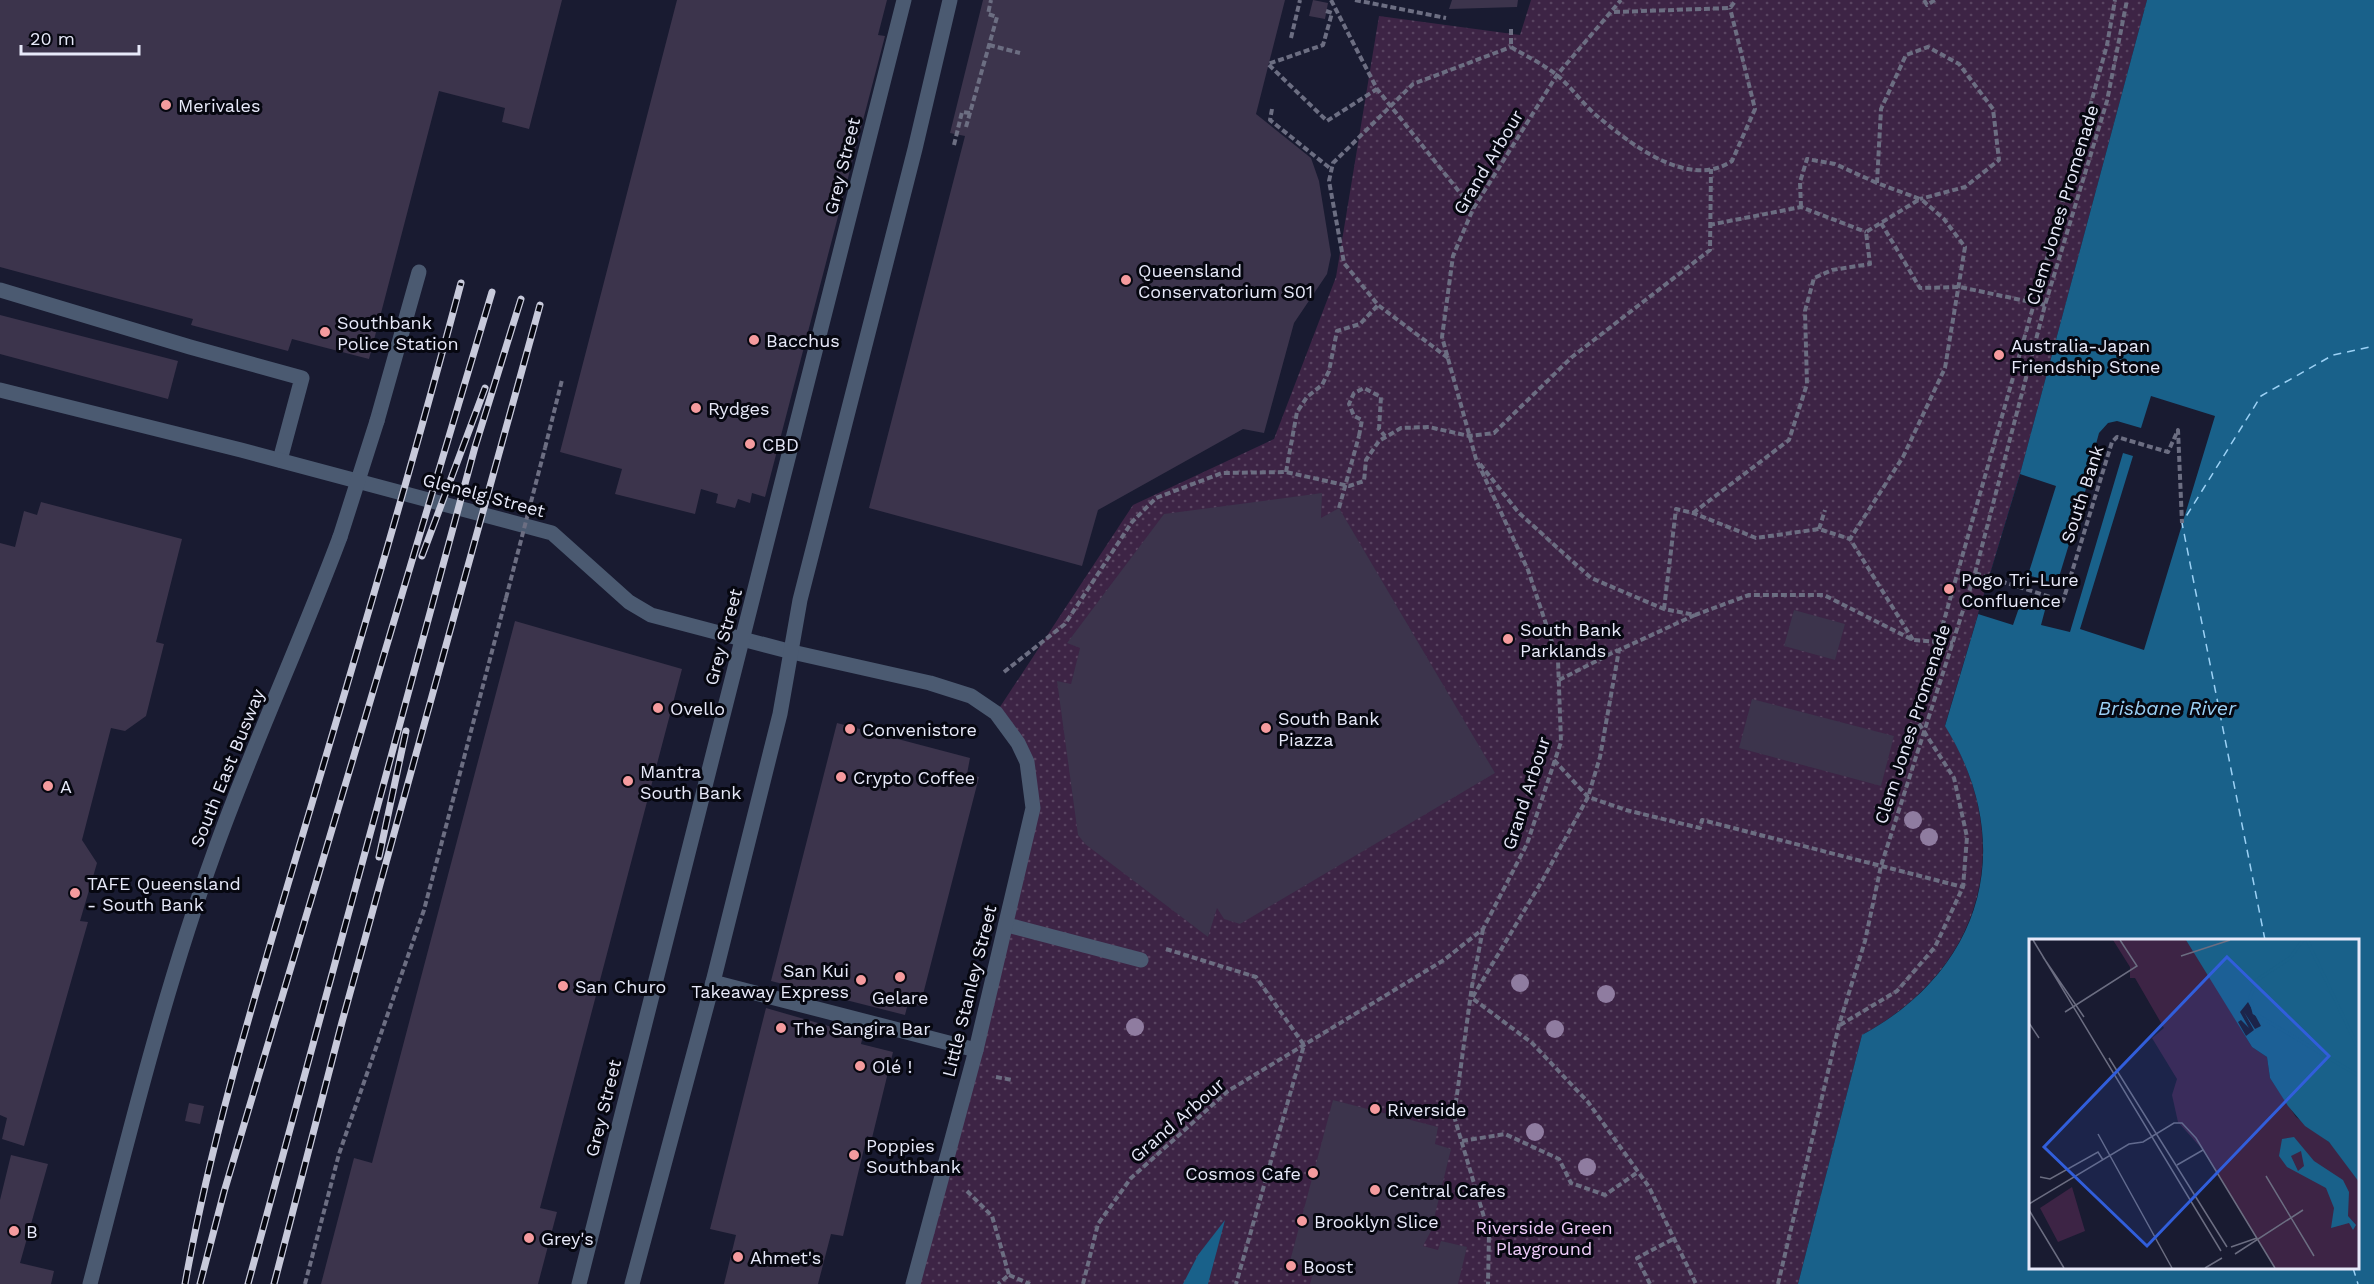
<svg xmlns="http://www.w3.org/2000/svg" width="2374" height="1284" viewBox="0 0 2374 1284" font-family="'Work Sans',sans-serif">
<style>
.park{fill:url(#park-dots)}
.water{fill:#19618a;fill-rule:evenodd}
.pier{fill:#191b31}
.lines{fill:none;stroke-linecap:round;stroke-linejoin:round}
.ferry{stroke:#9cd1f5;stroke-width:1.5;stroke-dasharray:8 6;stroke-linecap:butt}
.building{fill:#3c344c}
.path{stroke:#6c6e82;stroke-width:4;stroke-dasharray:6 3;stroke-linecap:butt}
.service{stroke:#4b5a71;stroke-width:15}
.pedestrian{stroke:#4b5a71;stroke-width:15}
.minor{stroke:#4b5a71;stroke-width:15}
.tertiary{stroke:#4b5a71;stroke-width:15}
.rail-casing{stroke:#c8cadb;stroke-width:7}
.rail{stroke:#060710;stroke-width:4.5;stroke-dasharray:14;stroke-linecap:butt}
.path-bridge{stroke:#6c6e82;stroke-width:4;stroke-dasharray:6 3;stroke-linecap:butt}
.service-bridge{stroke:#4b5a71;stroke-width:15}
.tree{fill:#8f7ca0}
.poi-dot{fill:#f59b9e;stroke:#060710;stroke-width:2}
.labels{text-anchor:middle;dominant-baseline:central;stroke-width:6;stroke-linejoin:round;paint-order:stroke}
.poi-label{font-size:18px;fill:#e7e9f9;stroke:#060710;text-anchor:start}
.street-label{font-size:18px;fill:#e7e9f9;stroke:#060710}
.park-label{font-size:18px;fill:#f0ccfb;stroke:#060710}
.water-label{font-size:20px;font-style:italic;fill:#9cd1f5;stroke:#060710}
.inset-river{fill:none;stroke:#19618a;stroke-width:3}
.inset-road{fill:none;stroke:#6b6d81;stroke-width:1.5}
.view{fill:#315edb;fill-opacity:0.15;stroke:#315edb;stroke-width:3}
.inset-edge{fill:none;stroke:#e7e9f9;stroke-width:3}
</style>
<defs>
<pattern id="park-dots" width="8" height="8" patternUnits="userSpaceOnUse" patternTransform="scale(1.5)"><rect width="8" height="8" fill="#3d2445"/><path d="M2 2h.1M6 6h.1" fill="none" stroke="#594461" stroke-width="1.8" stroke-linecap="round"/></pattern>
</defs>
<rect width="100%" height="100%" fill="#191b31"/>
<path class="park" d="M1531 0H2147L2020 474 1945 725C2017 844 1984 968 1862 1035L1798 1284H913L969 1073 1031 785 996 713 1133 505 1274 439 1336 277 1379 16 1520 35Z"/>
<g class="water">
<path d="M2147 0H2374V1284H1798L1862 1035C1984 969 2018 844 1945 726L2020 474ZM2030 940H2358V1268H2030Z"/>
<path d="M1225 1220 1208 1284H1183L1198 1255Z"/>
</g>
<path class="pier" d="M2151 396 2215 416 2144 650 2080 629 2133 456 2123 453 2070 632 2041 625 2045 610 2021 602 2013 625 1978 614 2020 474 2056 486 2028 575 2053 583 2056 576 2059 577 2099 446 2096 444 2099 433 2108 423 2117 421 2141 428Z"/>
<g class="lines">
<g class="ferry">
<path d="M2265 940 2182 523 2261 396 2333 355 2374 346"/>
<path d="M2353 1268 2358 1284"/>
</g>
</g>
<g class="building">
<path d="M0 0H562L529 129 502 122 505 108 439 91 369 359 292 339 288 351 191 325 193 319 0 267Z"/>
<path d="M677 0H887L878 35 885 36 765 497 752 493 750 503 738 499 735 508 716 503 718 494 701 489 695 514 615 494 622 469 560 452Z"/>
<path d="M983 0H1285L1256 114 1311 158 1319 181 1331 255 1327 274 1294 323 1264 433 1243 429 1098 510 1082 566 869 508 965 136 950 133Z"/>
<path d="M1313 0 1328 3 1325 19 1309 16Z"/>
<path d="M1452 0H1518L1517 7 1449 9Z"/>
<path d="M0 315 178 361 168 399 0 354Z"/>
<path d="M1322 493 1321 518 1339 508 1495 773 1240 924 1224 919 1217 908 1208 937 1085 844 1078 835 1057 681 1071 684 1080 648 1067 643 1164 514Z"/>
<path d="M41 502 182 539 156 642 164 644 146 716 125 731 111 728 82 840 97 863 80 921 88 922 24 1146 2 1139 7 1118 0 1115V543L15 547 24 511 37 515Z"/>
<path d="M1794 610 1845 624 1835 660 1784 646Z"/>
<path d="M515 621 682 669 540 1208 557 1212 538 1284H321L354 1158 372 1163Z"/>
<path d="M1752 699 1894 736 1881 786 1739 748Z"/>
<path d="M837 723 970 758 967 774 979 777 920 1006 908 1003 905 1015 771 981Z"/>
<path d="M766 1008 863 1036 861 1044 893 1052 872 1138 867 1136 843 1236 831 1234 818 1284H724L736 1235 710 1229Z"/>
<path d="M1333 1100 1438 1127 1435 1144 1451 1149 1431 1231 1423 1246 1438 1250 1441 1241 1467 1247 1458 1284H1310L1314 1269 1290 1261Z"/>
<path d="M189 1103 204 1106 200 1124 185 1121Z"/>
<path d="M11 1155 48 1164 20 1263 54 1271 51 1284H0V1200Z"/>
</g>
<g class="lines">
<g class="path">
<path d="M1331 0 1377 89 1473 209"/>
<path d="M1355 0 1446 18"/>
<path d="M1924 0 1927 5 1935 0"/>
<path d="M1326 11 1332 13 1323 45 1268 64 1327 121 1377 89"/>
<path d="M1614 12 1730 8 1736 0"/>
<path d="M1511 29V47C1526 56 1545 65 1558 76 1572 88 1583 104 1597 116 1631 144 1688 190 1732 161L1755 109 1730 8"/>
<path d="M1291 38 1300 0"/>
<path d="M989 45 1020 53"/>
<path d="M1272 109 1270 120 1331 169"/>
<path d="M966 127 997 17 988 14 991 0"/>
<path d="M954 145 962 112 970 113"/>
<path d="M1801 207 1800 182 1807 159 1835 164 1877 183"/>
<path d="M1881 223 1920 288 1960 287 2045 305"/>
<path d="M1709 225 1801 207 1866 232"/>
<path d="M1448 358 1378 305 1344 263 1329 181 1333 163 1413 84 1511 47"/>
<path d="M1359 436 1362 420 1354 416 1349 404 1354 393 1364 388 1381 397 1379 429 1385 436"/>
<path d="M545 448 562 380"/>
<path d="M1480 464 1519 513 1591 578 1664 609 1695 615 1749 595H1824L1913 640 1953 643"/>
<path d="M1286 472 1297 412 1307 397 1322 385 1329 371 1337 331 1360 324 1378 305"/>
<path d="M1693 513 1789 440 1807 384 1805 311 1814 278 1832 270 1870 264 1866 232 1920 199 1877 183 1881 109 1906 55 1928 47 1959 64 1993 109 1999 160 1965 187 1920 199"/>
<path d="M1819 529 1825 510"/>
<path d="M1975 573 2063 601 2112 442 2117 437 2168 452 2178 430 2182 523"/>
<path d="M1664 609 1676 509 1693 513 1756 538 1819 529 1850 539"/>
<path d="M1695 615 1619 650 1600 757 1588 797 1542 881 1472 998 1532 1043 1588 1102 1649 1187 1696 1284"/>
<path d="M1913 640 1850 539 1903 457 1945 368 1965 247 1944 219 1921 199"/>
<path d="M1004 672 1065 624 1132 522 1156 498 1222 473 1286 472 1349 486 1364 481 1366 460 1379 441 1401 428 1429 427 1469 436 1494 433 1572 357 1710 250 1711 169"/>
<path d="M1559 680 1618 650"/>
<path d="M1554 760 1588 797 1626 810 1700 828 1702 820 1963 887"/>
<path d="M1483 929 1472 986 1454 1116 1489 1234 1488 1284"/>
<path d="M1166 949 1256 977 1304 1045 1236 1284"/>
<path d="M1840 1025 1897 991 1935 947 1963 887 1967 837 1954 778 1916 719 2091 103 2107 45 2115 0"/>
<path d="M996 1077 1012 1080"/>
<path d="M1462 1141 1505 1134 1559 1159 1571 1183 1605 1195 1638 1172"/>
<path d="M967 1191 992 1216 1009 1275 998 1284"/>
<path d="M1009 1275 1030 1284"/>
<path d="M305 1284 339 1154 424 910 506 598"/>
<path d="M1083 1284 1098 1224 1131 1178 1228 1091 1444 960 1483 929 1527 844 1561 742 1558 660 1528 570 1476 459 1442 337 1453 256 1473 209 1557 75 1621 0"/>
<path d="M1650 1284 1637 1258 1675 1238"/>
<path d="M1778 1284 1839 1025 1865 941 1881 866 1975 573 2045 305 2107 101 2127 0"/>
</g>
<g class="service">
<path d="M0 290 190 347 302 378 280 460"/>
<path d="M377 421 419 272"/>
<path d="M1007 925 1141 960"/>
<path d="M90 1284C128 1139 163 994 214 853 252 746 300 644 340 537"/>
</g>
<path class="pedestrian" d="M713 982 976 1050"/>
<path class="minor" d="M0 390 241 450 552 533 629 602 651 615 792 652 930 683 971 696 996 713 1018 743 1027 762 1033 808 976 1050 913 1284"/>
<g class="tertiary">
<path d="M579 1284 904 0"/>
<path d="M632 1284 713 982 780 714 800 600 915 149 950 0"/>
</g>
<g class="rail-casing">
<g id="rail">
<path d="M422 556 485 388"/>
<path d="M379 857 406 731"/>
<path d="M185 1284C213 1127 262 973 307 820 360 642 413 463 461 283"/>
<path d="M200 1284 224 1192 492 292"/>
<path d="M248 1284 475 447 521 299"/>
<path d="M274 1284 342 1022 540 305"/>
</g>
</g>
<use href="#rail" class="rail"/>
<g class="path-bridge">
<path d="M1339 508 1359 436"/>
<path d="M506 598 545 448"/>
</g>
<path class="service-bridge" d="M340 537 377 421"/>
</g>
<g class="tree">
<circle cx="1913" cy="820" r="9"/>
<circle cx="1929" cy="837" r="9"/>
<circle cx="1520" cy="983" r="9"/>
<circle cx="1606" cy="994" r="9"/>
<circle cx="1135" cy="1027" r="9"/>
<circle cx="1555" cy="1029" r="9"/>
<circle cx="1535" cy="1132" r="9"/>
<circle cx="1587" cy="1167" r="9"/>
</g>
<g class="poi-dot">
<circle cx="166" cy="105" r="6"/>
<circle cx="1126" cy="280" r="6"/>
<circle cx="325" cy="332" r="6"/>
<circle cx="754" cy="340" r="6"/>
<circle cx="1999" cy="355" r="6"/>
<circle cx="696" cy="408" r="6"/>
<circle cx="750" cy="444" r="6"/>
<circle cx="1949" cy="589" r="6"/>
<circle cx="1508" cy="639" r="6"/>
<circle cx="658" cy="708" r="6"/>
<circle cx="1266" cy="728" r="6"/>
<circle cx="850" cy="729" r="6"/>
<circle cx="841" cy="777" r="6"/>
<circle cx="628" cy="781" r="6"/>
<circle cx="48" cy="786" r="6"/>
<circle cx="75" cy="893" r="6"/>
<circle cx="900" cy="977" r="6"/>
<circle cx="861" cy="980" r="6"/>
<circle cx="563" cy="986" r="6"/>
<circle cx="781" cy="1028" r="6"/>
<circle cx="860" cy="1066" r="6"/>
<circle cx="1375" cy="1109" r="6"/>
<circle cx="854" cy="1155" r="6"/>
<circle cx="1313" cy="1173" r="6"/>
<circle cx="1375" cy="1190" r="6"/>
<circle cx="1302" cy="1221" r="6"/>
<circle cx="14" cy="1231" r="6"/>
<circle cx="529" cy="1238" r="6"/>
<circle cx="738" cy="1257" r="6"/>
<circle cx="1291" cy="1266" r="6"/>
</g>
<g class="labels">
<g class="poi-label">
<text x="178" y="105">Merivales</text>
<text x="1138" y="270">Queensland<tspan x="1138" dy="21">Conservatorium S01</tspan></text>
<text x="337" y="322">Southbank<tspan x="337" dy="21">Police Station</tspan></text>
<text x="766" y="340">Bacchus</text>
<text x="2011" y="345">Australia-Japan<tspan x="2011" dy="21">Friendship Stone</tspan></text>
<text x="708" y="408">Rydges</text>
<text x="762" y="444">CBD</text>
<text x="1961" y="579">Pogo Tri-Lure<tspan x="1961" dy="21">Confluence</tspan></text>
<text x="1520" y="629">South Bank<tspan x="1520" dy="21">Parklands</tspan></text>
<text x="670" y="708">Ovello</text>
<text x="1278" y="718">South Bank<tspan x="1278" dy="21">Piazza</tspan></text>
<text x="862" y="729">Convenistore</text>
<text x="640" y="771">Mantra<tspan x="640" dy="21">South Bank</tspan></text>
<text x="853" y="777">Crypto Coffee</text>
<text x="60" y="786">A</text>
<text x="87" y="883">TAFE Queensland<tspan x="87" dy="21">- South Bank</tspan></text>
<text x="849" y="970" text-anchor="end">San Kui<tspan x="849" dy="21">Takeaway Express</tspan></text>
<text x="575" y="986">San Churo</text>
<text x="900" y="997" text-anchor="middle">Gelare</text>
<text x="793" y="1028">The Sangira Bar</text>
<text x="872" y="1066">Olé !</text>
<text x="1387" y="1109">Riverside</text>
<text x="866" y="1145">Poppies<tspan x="866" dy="21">Southbank</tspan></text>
<text x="1301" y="1173" text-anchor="end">Cosmos Cafe</text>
<text x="1387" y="1190">Central Cafes</text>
<text x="1314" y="1221">Brooklyn Slice</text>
<text x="26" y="1231">B</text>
<text x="541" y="1238">Grey's</text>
<text x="750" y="1257">Ahmet's</text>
<text x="1303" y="1266">Boost</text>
</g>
<g class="street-label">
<text transform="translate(1488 162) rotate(-59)">Grand Arbour</text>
<text transform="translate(842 166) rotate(-76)">Grey Street</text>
<text transform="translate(2062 205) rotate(-73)">Clem Jones Promenade</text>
<text transform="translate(2082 494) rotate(-72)">South Bank</text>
<text transform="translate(484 495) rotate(15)">Glenelg Street</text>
<text transform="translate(723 637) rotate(-75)">Grey Street</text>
<text transform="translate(1912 724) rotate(-72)">Clem Jones Promenade</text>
<text transform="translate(227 768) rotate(-68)">South East Busway</text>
<text transform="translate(1526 793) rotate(-72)">Grand Arbour</text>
<text transform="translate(969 991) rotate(-76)">Little Stanley Street</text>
<text transform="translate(603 1108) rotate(-76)">Grey Street</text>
<text transform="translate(1177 1120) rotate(-41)">Grand Arbour</text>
</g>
<g class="park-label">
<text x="1544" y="1227">Riverside Green<tspan x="1544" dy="21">Playground</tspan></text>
</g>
<g class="water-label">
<text x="2167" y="708">Brisbane River</text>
</g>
</g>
<g transform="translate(2029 939)">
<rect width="330" height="330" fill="#191b31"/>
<path d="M84 1H157L161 5 223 108 238 118 241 139 267 178 300 203 326 234 330 243V329H246L174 211 149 183 143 156 148 140 123 99 135 89 106 39H101V28ZM43 248 56 292 29 303 11 269Z" fill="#3d2445"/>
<path d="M157 1H330V243L300 203 276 187 259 167 241 139 238 118 223 108ZM265 198 285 222 314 241 320 253 319 277 327 286 324 291 320 284 302 289 305 269 297 249 258 228 250 217 253 200ZM272 212 275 227 269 232 262 217Z" fill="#19618a" fill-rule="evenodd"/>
<path d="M219 63 232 87 226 90 215 73 225 91 217 97 209 83 212 81 220 89 211 73Z" fill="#191b31"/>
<path class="inset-river" d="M274 1 261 19 228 41 221 58 225 74 330 137M278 1 330 111"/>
<path class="inset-road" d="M4 1 192 312M152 17 201 1M14 18 55 78M36 73 108 27 91 1M0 84 10 99M80 119 198 308M69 195 143 329M148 226 174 211M237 237 285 317M11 238 21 240 69 213 74 221M0 265 100 205 114 203 145 184H153L167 199 246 329M0 271 35 329M202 308 228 299M206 315 274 271M176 329 193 319"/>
<path class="view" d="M198 18 300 117 118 307 15 208Z"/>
<rect width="330" height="330" class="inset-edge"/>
</g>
<path d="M21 45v9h118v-9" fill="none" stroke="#e7e9f9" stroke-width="3"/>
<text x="30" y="45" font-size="18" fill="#e7e9f9" stroke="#060710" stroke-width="4.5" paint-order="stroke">20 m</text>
</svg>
